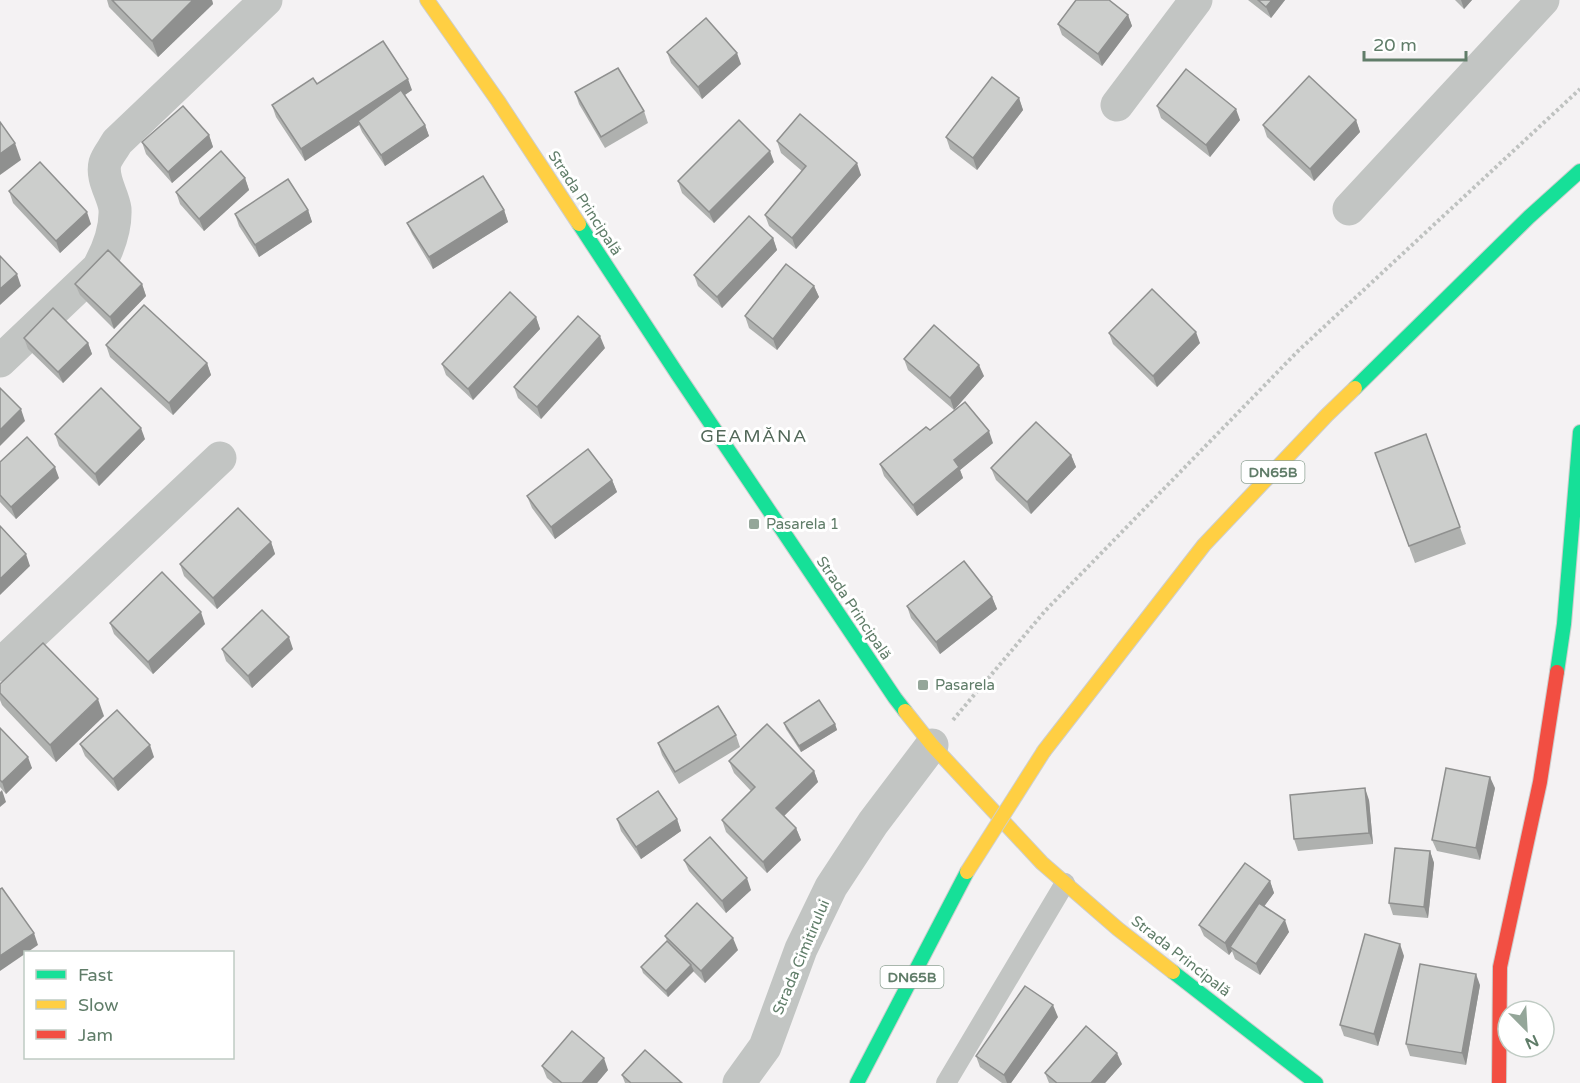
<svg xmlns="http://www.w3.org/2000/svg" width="1580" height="1083" viewBox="0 0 1580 1083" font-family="'Varela Round',sans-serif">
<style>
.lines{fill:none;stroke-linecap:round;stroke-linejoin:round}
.fast-casing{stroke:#cdcecd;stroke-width:16}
.slow-casing{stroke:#cdcecd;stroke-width:16}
.jam-casing{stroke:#cdcecd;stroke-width:16}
.path{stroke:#bfc2c0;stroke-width:4;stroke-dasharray:3 3;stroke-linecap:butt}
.lane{stroke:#c2c5c3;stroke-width:20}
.street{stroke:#c2c5c3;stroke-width:33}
.fast{stroke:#16e098;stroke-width:14}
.slow{stroke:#ffcf43;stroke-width:14}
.jam{stroke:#f24e42;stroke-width:14}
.slow-bridge-casing{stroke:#cecfce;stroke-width:16;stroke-linecap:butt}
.slow-bridge{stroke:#ffcf43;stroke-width:14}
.wall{fill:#afb1af}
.shaded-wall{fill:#8f908f}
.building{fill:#cccecc;stroke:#8f908f;stroke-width:1.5}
.poi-dot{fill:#94a699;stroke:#fff;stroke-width:2}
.labels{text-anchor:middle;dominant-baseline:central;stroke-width:6;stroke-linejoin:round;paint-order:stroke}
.shield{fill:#fff;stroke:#90a496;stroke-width:1.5}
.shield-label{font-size:14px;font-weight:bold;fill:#607d69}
.street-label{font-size:15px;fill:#607d69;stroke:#fff}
.poi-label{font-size:15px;fill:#607d69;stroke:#fff;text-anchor:start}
.quarter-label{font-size:18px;letter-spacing:1.5px;fill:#526859;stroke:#fff}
</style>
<rect width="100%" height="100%" fill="#f4f2f3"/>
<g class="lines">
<g class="fast-casing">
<g id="fast">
<path d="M579 224 678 375 895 698 905 711"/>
<path d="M1355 388 1529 217 1580 171"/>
<path d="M1557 672 1564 624 1580 432"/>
<path d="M1173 972 1316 1083"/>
<path d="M857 1083 967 872"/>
</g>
</g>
<g class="slow-casing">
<g id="slow">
<path d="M427 0 498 101 579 224"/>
<path d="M905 711 932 745 1042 863 1118 929 1173 972"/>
<path d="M1044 751 1204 545 1327 415 1355 388"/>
</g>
</g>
<g class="jam-casing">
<path id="jam" d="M1499 1083 1500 967 1540 782 1557 672"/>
</g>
<path class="path" d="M953 720 1045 611 1298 351 1580 89"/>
<path class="lane" d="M946 1083 1065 883"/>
<g class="street">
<path d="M1117 105 1196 0"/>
<path d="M1349 209 1543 0"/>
<path d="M0 361 98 268C108 250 116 230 115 209 113 194 101 179 105 163 107 156 114 148 117 142L266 0"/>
<path d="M0 665 220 458"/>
<path d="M739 1083 765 1047 801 949 831 887 873 823 932 745"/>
</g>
<use href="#fast" class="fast"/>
<use href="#slow" class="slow"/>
<use href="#jam" class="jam"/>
<g class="slow-bridge-casing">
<path id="slow-bridge" d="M967 872 1044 751"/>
</g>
<use href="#slow-bridge" class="slow-bridge"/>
</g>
<g class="wall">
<path d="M107 0H212L213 4 158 57 109 7Z"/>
<path d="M1248 0H1285L1271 18Z"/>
<path d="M1455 0H1472L1464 9Z"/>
<path d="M1128 15 1132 26 1102 66 1062 35 1058 24Z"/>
<path d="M667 52 741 64 702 99 671 63Z"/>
<path d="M317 84 412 90 405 95 425 125 429 136 385 166 362 132 359 125 305 161 276 117 272 105Z"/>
<path d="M575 92 644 111 648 123 605 148 579 104Z"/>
<path d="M1019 98 1023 110 977 170 950 149 946 137Z"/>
<path d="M1157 106 1240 120 1210 157 1161 118Z"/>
<path d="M1356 120 1360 132 1314 181 1267 137 1263 125Z"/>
<path d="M209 135 213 147 172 183 146 154 142 142Z"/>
<path d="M777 141 861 175 796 249 769 226 765 215 802 171 781 153Z"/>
<path d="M774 162 714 223 682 193 678 181Z"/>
<path d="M245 178 249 190 204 231 180 204 176 192Z"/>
<path d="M9 191 91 224 60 253 13 203Z"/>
<path d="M308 210 312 222 259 257 239 226 235 214Z"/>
<path d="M504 210 508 222 433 269 412 234 407 223Z"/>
<path d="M773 238 777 250 722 308 698 286 694 275Z"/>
<path d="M75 284H142L146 296 114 329 80 295Z"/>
<path d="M814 286 819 297 777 350 749 328 745 316Z"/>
<path d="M536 317 540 329 473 400 446 375 442 364Z"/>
<path d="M1109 333 1200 343 1157 387 1113 344Z"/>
<path d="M24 338 88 343 92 354 63 383 28 349Z"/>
<path d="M106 345 207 363 211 375 173 415 110 357Z"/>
<path d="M605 348 541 419 518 398 514 387Z"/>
<path d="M904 359 984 376 954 410 908 370Z"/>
<path d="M930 430 993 443 960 470 963 478 917 516 884 476 880 464Z"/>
<path d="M55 434 145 439 99 486 59 446Z"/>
<path d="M1426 434 1466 544 1415 563 1375 453Z"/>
<path d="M1071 455 1076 467 1031 514 996 480 991 468Z"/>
<path d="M0 462 59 478 16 519 0 502Z"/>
<path d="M612 480 617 492 555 539 532 508 527 496Z"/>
<path d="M271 542 275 554 217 609 184 576 180 564Z"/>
<path d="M992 597 997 609 940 654 911 618 907 606Z"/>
<path d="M110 623 205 624 153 674 114 634Z"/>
<path d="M222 649H293L252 688 226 661Z"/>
<path d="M0 684 104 716 56 762 2 705 0 700Z"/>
<path d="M784 723 835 724 837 730 801 752 786 729Z"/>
<path d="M0 728 32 768 6 794 0 787Z"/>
<path d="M736 735 740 747 679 784 662 755 658 743Z"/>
<path d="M80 744 154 757 118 791 85 756Z"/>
<path d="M729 761 814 771 818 782 784 816 796 828 801 840 767 873 726 832 722 820 751 791 734 773Z"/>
<path d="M1495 788 1480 860 1437 851 1432 840Z"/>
<path d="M1369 800 1373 844 1298 851 1294 839Z"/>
<path d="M617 819H677L681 831 641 859 621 831Z"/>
<path d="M1430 851 1434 863 1428 918 1393 915 1389 903Z"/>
<path d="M684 860 751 890 726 913 689 871Z"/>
<path d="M1270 881 1274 893 1264 906 1289 932 1260 975 1235 959 1232 951 1229 955 1204 936 1199 925Z"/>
<path d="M665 936 738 950 705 983 693 971 668 997 643 973 641 967 667 941Z"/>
<path d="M1404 956 1378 1046 1344 1036 1340 1025Z"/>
<path d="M1480 985 1466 1065 1410 1056 1406 1044Z"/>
<path d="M1058 1017 1011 1083H1002L980 1067 976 1056Z"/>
<path d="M1122 1064 1105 1083H1049L1045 1073Z"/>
<path d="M542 1066 608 1070 597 1083H553L547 1078Z"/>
<path d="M622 1075 682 1083H625Z"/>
</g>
<g class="shaded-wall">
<path d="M193 0H212L213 4 158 57 152 41Z"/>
<path d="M1272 0H1285L1271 18 1266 7Z"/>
<path d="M1461 0H1472L1464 9Z"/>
<path d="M1128 15 1132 26 1102 66 1098 54Z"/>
<path d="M737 53 741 64 702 99 698 87Z"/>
<path d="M408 79 412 90 360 125 358 121 359 125 305 161 301 149Z"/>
<path d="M1019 98 1023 110 977 170 973 158Z"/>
<path d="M1236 109 1240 120 1210 157 1206 145Z"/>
<path d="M1356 120 1360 132 1314 181 1310 169Z"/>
<path d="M425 125 429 136 385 166 381 155Z"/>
<path d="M209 135 213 147 172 183 168 172Z"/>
<path d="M15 143 21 160 0 175V154Z"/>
<path d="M770 151 774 162 714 223 709 212Z"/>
<path d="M857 163 861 175 796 249 792 238Z"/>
<path d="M245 178 249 190 204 231 199 219Z"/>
<path d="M308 210 312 222 259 257 255 245Z"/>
<path d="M504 210 508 222 433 269 429 257Z"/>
<path d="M87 212 91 224 60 253 56 241Z"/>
<path d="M773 238 777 250 722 308 717 297Z"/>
<path d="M17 274 21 286 0 305V289Z"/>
<path d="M142 284 146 296 114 329 110 317Z"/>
<path d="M814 286 819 297 777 350 773 339Z"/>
<path d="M536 317 540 329 473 400 468 389Z"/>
<path d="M1196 332 1200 343 1157 387 1153 376Z"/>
<path d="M600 336 605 348 541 419 537 407Z"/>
<path d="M88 343 92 354 63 383 58 372Z"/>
<path d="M207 363 211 375 173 415 169 403Z"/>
<path d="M979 365 984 376 954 410 950 398Z"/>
<path d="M21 409 25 421 0 446V430Z"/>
<path d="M141 428 145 439 99 486 95 474Z"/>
<path d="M989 431 993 443 960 470 963 478 917 516 913 505 954 460Z"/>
<path d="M1071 455 1076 467 1031 514 1027 502Z"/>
<path d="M55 467 59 478 16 519 11 507Z"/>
<path d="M612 480 617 492 555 539 551 527Z"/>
<path d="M271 542 275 554 217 609 213 598Z"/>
<path d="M26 554 30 566 0 595V579Z"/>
<path d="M992 597 997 609 940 654 936 642Z"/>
<path d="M201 612 205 624 153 674 148 662Z"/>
<path d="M289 637 293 649 252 688 248 676Z"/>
<path d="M98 699 104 716 56 762 50 745Z"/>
<path d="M835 724 837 730 801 752 799 746Z"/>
<path d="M150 745 154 757 118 791 113 779Z"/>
<path d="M28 757 32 768 6 794 2 782Z"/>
<path d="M814 771 818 782 780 820 776 808Z"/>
<path d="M1490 777 1495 788 1480 860 1476 848Z"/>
<path d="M1365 788 1369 800 1373 844 1369 833Z"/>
<path d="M2 790 6 802 0 807V792Z"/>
<path d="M677 819 681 831 641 859 636 847Z"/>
<path d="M796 828 801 840 767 873 763 862Z"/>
<path d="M1430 851 1434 863 1428 918 1424 907Z"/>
<path d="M747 878 751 890 726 913 722 901Z"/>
<path d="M1270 881 1274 893 1233 949 1230 947 1232 951 1229 955 1225 943Z"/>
<path d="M1285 920 1289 932 1260 975 1256 964Z"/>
<path d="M34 933 38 945 0 971V956Z"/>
<path d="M733 938 738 950 705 983 701 971Z"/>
<path d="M1400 944 1404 956 1378 1046 1374 1034Z"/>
<path d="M691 965 694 971 668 997 666 991Z"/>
<path d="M1476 974 1480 985 1466 1065 1462 1053Z"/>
<path d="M1053 1005 1058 1017 1011 1083H1007L1004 1075Z"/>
<path d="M1117 1053 1122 1064 1105 1083H1091Z"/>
<path d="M604 1058 608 1070 597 1083H582Z"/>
</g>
<g class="building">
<path d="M112 0H193L152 41Z"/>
<path d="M1076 0H1109L1128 15 1098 54 1058 24Z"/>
<path d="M1258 0H1272L1266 7Z"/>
<path d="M706 18 737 53 698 87 667 52Z"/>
<path d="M383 41 408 79 301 149 272 105 313 78 317 84Z"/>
<path d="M618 68 644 111 601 137 575 92Z"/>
<path d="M1186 69 1236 109 1206 145 1157 106Z"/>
<path d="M1309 76 1356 120 1310 169 1263 125Z"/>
<path d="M992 77 1019 98 973 158 946 137Z"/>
<path d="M401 90 425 125 381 155 358 121Z"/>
<path d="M183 106 209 135 168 172 142 142Z"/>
<path d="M800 114 857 163 792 238 765 215 806 166 777 141Z"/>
<path d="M739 120 770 151 709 212 678 181Z"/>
<path d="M0 122 15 143 0 154Z"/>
<path d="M221 151 245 178 199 219 176 192Z"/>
<path d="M40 162 87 212 56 241 9 191Z"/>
<path d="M483 176 504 210 429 257 407 223Z"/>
<path d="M288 179 308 210 255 245 235 214Z"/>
<path d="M749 216 773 238 717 297 694 275Z"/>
<path d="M108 250 142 284 110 317 75 284Z"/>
<path d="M0 256 17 274 0 289Z"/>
<path d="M786 264 814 286 773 339 745 316Z"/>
<path d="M1152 289 1196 332 1153 376 1109 333Z"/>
<path d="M510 292 536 317 468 389 442 364Z"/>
<path d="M144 305 207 363 169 403 106 345Z"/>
<path d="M53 308 88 343 58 372 24 338Z"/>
<path d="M578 316 600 336 537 407 514 387Z"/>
<path d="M934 325 979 365 950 398 904 359Z"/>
<path d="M0 388 21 409 0 430Z"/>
<path d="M101 388 141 428 95 474 55 434Z"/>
<path d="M965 402 989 431 954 460 959 467 913 505 880 464 926 427 930 430Z"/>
<path d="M1036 422 1071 455 1027 502 991 468Z"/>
<path d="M1426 434 1460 527 1409 546 1375 453Z"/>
<path d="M27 437 55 467 11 507 0 495V462Z"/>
<path d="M588 449 612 480 551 527 527 496Z"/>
<path d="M238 508 271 542 213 598 180 564Z"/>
<path d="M0 526 26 554 0 579Z"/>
<path d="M964 561 992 597 936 642 907 606Z"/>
<path d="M162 572 201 612 148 662 110 623Z"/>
<path d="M262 610 289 637 248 676 222 649Z"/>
<path d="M43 643 98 699 50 745 0 693V684Z"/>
<path d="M819 700 835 724 799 746 784 723Z"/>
<path d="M718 706 736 735 675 772 658 743Z"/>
<path d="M117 710 150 745 113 779 80 744Z"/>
<path d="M767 724 814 771 776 808 796 828 763 862 722 820 755 787 729 761Z"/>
<path d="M0 728 28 757 2 782 0 780Z"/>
<path d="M1446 768 1490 777 1476 848 1432 840Z"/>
<path d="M1365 788 1369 833 1294 839 1290 795Z"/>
<path d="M658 791 677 819 636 847 617 819Z"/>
<path d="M710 837 747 878 722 901 684 860Z"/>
<path d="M1395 848 1430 851 1424 907 1389 903Z"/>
<path d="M1245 863 1270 881 1225 943 1199 925Z"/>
<path d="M2 888 34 933 0 956V889Z"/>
<path d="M697 903 733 938 701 971 665 936Z"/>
<path d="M1259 903 1285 920 1256 964 1230 947Z"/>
<path d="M1365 934 1400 944 1374 1034 1340 1025Z"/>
<path d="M667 941 691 965 666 991 641 967Z"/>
<path d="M1420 964 1476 974 1462 1053 1406 1044Z"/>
<path d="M1025 986 1053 1005 1004 1075 976 1056Z"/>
<path d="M1086 1026 1117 1053 1091 1083H1057L1045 1073Z"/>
<path d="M572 1031 604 1058 582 1083H562L542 1066Z"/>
<path d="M645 1050 682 1083H631L622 1075Z"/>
</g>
<g class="poi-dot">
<rect x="748" y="518" width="12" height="12" rx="3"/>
<rect x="917" y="679" width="12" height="12" rx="3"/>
</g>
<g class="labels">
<g class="shield">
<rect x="1241.5" y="461" width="63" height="22" rx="4.5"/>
<rect x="880.5" y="966" width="63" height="22" rx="4.5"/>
</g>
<g class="shield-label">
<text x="1273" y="472">DN65B</text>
<text x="912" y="977">DN65B</text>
</g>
<g class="street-label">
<text transform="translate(585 203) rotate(57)">Strada Principală</text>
<text transform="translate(854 608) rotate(56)">Strada Principală</text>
<text transform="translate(1181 956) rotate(38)">Strada Principală</text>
<text transform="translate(801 957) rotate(-67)">Strada Cimitirului</text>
</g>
<g class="poi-label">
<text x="766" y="524">Pasarela 1</text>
<text x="935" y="685">Pasarela</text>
</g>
<g class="quarter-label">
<text x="754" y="436">GEAMĂNA</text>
</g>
</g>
<rect x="24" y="951" width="210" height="108" fill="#ffffff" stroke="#bfcbc3" stroke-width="1.5"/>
<rect x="36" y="970" width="30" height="9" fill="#16e098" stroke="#bfcbc3" stroke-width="1.5"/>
<text x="78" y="981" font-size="18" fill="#607d69">Fast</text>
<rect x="36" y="1000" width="30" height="9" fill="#ffcf43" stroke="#bfcbc3" stroke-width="1.5"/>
<text x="78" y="1011" font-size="18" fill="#607d69">Slow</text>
<rect x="36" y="1030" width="30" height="9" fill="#f24e42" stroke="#bfcbc3" stroke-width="1.5"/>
<text x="78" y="1041" font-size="18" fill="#607d69">Jam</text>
<g transform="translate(1526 1029) rotate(156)"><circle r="28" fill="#ffffff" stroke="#bfcbc3" stroke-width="1.5"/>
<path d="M0-4.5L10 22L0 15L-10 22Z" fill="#94a699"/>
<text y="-9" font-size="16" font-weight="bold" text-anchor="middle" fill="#607d69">N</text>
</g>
<path d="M1364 51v9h102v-9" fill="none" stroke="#607d69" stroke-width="3"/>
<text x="1373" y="51" font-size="18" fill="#607d69" stroke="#ffffff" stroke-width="4.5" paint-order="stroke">20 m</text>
</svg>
